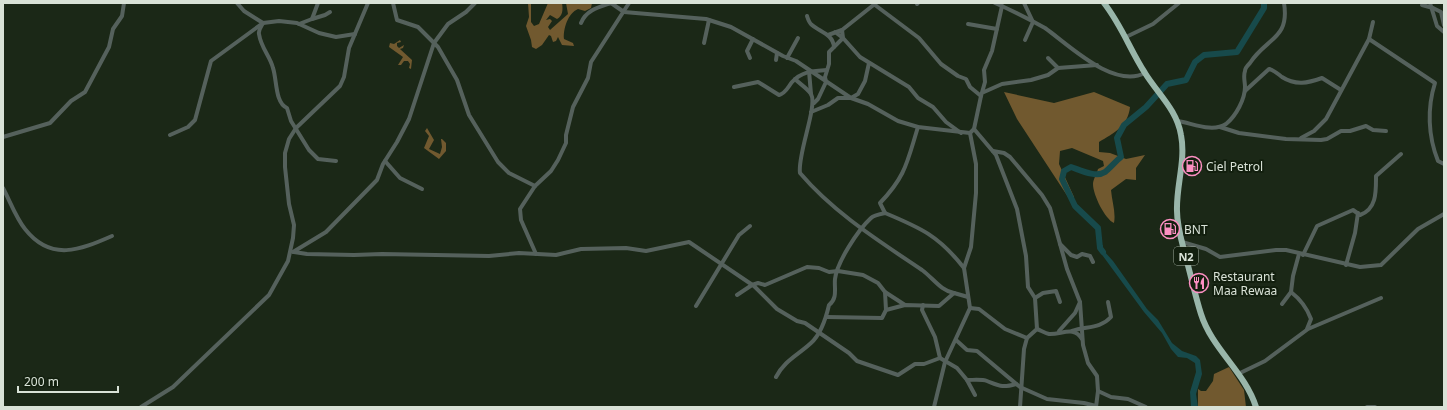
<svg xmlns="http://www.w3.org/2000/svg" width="1447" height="410" viewBox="0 0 1447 410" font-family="'Noto Sans',sans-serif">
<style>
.forest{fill:#71592f}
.water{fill:#174a4b}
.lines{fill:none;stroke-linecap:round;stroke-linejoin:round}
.river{stroke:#174a4b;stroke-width:6}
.minor{stroke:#55615c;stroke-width:4}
.highway{stroke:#99b6aa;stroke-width:6}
.labels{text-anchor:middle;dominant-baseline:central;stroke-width:4;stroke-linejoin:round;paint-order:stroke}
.shield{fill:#121f0e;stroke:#9da89b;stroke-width:1}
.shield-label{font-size:11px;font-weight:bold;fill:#d9e2d7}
.poi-label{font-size:12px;fill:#d9e2d7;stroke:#121f0e;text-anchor:start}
</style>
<rect width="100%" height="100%" fill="#1b2817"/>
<g class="forest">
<path d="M528 3 531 4V22L534 26 539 24 548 3H562C563 9 563 16 557 19L550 15 546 20 550 19 552 21 548 27 550 30 568 14 566 3H592L591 8 585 11 578 9C568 13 563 29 564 39L573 43 574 46 562 45 558 37 556 41 553 42 551 36 549 35 542 45 536 49 532 47 531 40 526 26 529 17Z"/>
<path d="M400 40 401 42 397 43V46L399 48 404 45 403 48 400 49 412 60 411 69 409 68 410 64 408 61H404L401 65H398L403 57 389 47 390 43 394 44Z"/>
<path d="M1004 92 1054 103 1094 92 1130 107C1128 126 1114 133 1099 142V152L1110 153 1126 159 1145 155 1136 168V180L1126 179 1111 190C1112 202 1116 212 1114 223 1105 219 1093 195 1093 184 1093 180 1097 173 1098 169L1104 166 1103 161 1072 148 1060 151 1059 164 1074 197H1068L1017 119Z"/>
<path d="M427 128 434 140 429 149 440 154 442 147 441 139H442L446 143V151L439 159 424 148 429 136 425 131Z"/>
<path d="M1229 367 1244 390 1246 407H1198V389L1201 391H1206L1213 381 1214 374Z"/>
</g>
<path class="water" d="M1103 245V250L1113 261 1147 309 1158 320 1172 343 1182 351 1196 356 1200 360 1202 374 1196 394 1198 407H1191L1190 392 1196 372 1195 363 1187 358 1178 357 1171 349 1162 333 1144 312 1100 252 1098 246Z"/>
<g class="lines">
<path class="river" d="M1103 252 1100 248 1098 228 1075 206 1062 179 1064 171 1071 167C1080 170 1096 178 1105 172 1109 169 1116 161 1121 157L1117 138 1124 125 1146 107 1167 84 1186 80 1195 62 1204 55 1237 52 1264 8V3"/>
<g class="minor">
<path d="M237 3 244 11 263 23C261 27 258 30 259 34 261 48 270 56 273 68 277 80 275 103 287 108L291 121 309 150 318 159 336 161"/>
<path d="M393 3 397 20 418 27 438 47 457 80 469 115 498 162 509 173 535 186"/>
<path d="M995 3C1011 10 1029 19 1045 28 1069 45 1113 89 1145 73"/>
<path d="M1024 3 1033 22 1025 40"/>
<path d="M1430 3 1437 26 1444 32"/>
<path d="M917 4 918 3"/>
<path d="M875 5 919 38 941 64 958 76 966 79 970 87 981 96"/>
<path d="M1422 5 1433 8 1441 12 1444 25"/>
<path d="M807 16C808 19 809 23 812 25 820 32 833 34 834 47"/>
<path d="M312 19 325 15 330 12"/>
<path d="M581 23C586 10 599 7 611 3L624 12 706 19 731 27 783 56 796 61 851 98 868 104 898 121 918 127 970 133"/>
<path d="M299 24 312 19 318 3"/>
<path d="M968 24 997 29"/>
<path d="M842 30 876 3"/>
<path d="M828 35 842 30 843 38 835 32"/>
<path d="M1126 37 1153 24 1179 3"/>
<path d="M1369 39 1435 83C1427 108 1428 136 1438 161L1444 164"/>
<path d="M704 43 709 20"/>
<path d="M750 58 747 51 753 39"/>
<path d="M787 58 798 38"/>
<path d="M1048 58 1058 68"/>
<path d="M776 60 777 53"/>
<path d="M809 71 811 94"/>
<path d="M795 79C800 84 808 89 811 94 818 106 797 155 800 173 834 213 879 241 922 270 933 278 941 291 954 293"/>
<path d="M734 87 758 82 779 95C786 93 788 87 792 82 802 71 813 71 827 70"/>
<path d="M1245 91 1269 69C1274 70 1278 74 1282 77 1296 86 1308 83 1322 78L1341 90"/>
<path d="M984 92 1002 84 1031 80 1048 75 1058 68 1097 65"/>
<path d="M814 103 818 99 826 82 825 77 829 64V52L843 38 860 57 909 87 918 98 933 107 946 122 961 133"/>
<path d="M811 112 828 105 838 98H851L858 94 865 81 869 63"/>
<path d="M1178 121C1192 123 1212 133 1226 124 1236 116 1245 99 1245 87 1245 82 1243 76 1245 71 1245 69 1248 65 1250 63 1266 38 1290 39 1284 3"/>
<path d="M1220 127 1239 133 1286 139 1321 140 1327 139 1341 131H1350L1366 126 1373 130 1386 131"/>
<path d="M974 129 996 155 1017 209 1026 256 1028 287 1035 298 1037 329 1027 338 1024 349 1020 407"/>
<path d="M170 135 188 127 195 120 211 61 263 23 279 21 297 23 319 33 336 37 355 34"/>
<path d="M3 137 50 123 71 101 85 92 109 47 113 29 122 16 124 3"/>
<path d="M1301 138 1314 131 1326 119 1369 39 1373 22"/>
<path d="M993 151 1004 153 1010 157 1042 195 1050 208 1067 269 1080 302 1083 345 1088 363 1097 376 1098 391 1096 407"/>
<path d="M385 161 400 178 422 189"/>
<path d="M3 188C10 201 16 218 25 229 51 262 80 250 112 236"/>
<path d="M885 213 880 203C906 176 907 162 918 127"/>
<path d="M1182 242 1206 249 1220 257 1276 250H1286L1360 267 1381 265 1418 229 1444 214"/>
<path d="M1060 244 1071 255 1077 257 1082 254 1090 256 1093 262"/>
<path d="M293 252 326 232 377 180 383 164 397 142 409 119 434 43 448 24 466 12 475 3"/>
<path d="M294 252 307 254 354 255 382 254 489 256 519 253 556 255 581 249 626 248 646 251 689 242 754 286 777 309 797 321 805 323 849 353 857 361 898 375 915 364H924L940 358 957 368 967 380 975 395"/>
<path d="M536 254 521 220 520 209 535 186 551 171 558 160 566 143V135L573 107 588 78 591 62 629 3"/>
<path d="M1303 255 1317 226 1353 210 1360 215C1377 209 1376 191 1376 176L1401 154"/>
<path d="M1346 265 1355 233 1358 213"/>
<path d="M885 292 886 310"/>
<path d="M1291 292C1300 299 1307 308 1311 319L1307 329"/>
<path d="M737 295 752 285 758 283 765 285 807 267 819 268 829 272 838 271 863 275 878 283 885 292 905 305"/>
<path d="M1035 298 1043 293 1056 291 1060 302"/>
<path d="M1282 304 1291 292 1293 276 1299 254"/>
<path d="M923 305 922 310 935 337 940 358"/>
<path d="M696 306 739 235 750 226"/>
<path d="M970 308 979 309 1005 329 1027 338"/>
<path d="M827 317 882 318 886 310 905 305 939 306 954 293 968 297"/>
<path d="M1037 329C1040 330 1045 333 1049 334 1061 335 1074 325 1082 339"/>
<path d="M1059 331 1075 313 1080 302"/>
<path d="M1072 331C1086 326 1100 329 1111 317L1108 302"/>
<path d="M956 340 967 350 977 351 1020 387 1047 399 1084 403 1096 406"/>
<path d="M1238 374 1265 361 1308 329 1381 298"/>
<path d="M776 377C784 361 798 355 811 343 821 334 826 318 829 305 838 298 834 288 835 279 837 262 858 230 871 218 874 215 880 214 885 213 921 228 939 236 964 268"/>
<path d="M967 380C974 380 982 379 987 381 1000 386 1002 388 1016 384"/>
<path d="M1098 391 1111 397 1128 399 1146 407"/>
<path d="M141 407 173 387 269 295 288 261 293 238 294 225 289 204 285 167V153L289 139 296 128 340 86 344 77 349 48 368 3"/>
<path d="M934 407 945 362 970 308 964 268 971 247 976 193V164L970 133 974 129 981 96 985 82 984 70 992 51 1002 6"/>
<path d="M1367 407H1375"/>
</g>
<path class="highway" d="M1104 3C1122 26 1130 50 1145 73 1158 94 1177 110 1181 135 1186 160 1176 186 1177 211 1177 227 1182 242 1186 258 1191 276 1195 295 1201 314 1212 349 1245 372 1256 407"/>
</g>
<defs>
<g id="fuel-ring" transform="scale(1)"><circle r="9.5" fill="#121f0e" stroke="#fc8fc2" stroke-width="1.5"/><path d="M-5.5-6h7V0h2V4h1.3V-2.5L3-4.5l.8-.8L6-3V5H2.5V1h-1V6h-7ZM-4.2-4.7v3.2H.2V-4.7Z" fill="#fc8fc2"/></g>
<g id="restaurant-ring" transform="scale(1)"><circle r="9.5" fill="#121f0e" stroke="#fc8fc2" stroke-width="1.5"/><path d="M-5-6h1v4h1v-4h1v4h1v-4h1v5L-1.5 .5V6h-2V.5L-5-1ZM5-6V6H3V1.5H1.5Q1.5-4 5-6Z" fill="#fc8fc2"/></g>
</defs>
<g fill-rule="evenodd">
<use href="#fuel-ring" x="1192" y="166"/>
<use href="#fuel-ring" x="1170" y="229"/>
<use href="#restaurant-ring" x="1199" y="283"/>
</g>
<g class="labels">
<rect class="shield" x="1174" y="247" width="24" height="18" rx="3"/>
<g class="shield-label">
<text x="1186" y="256">N2</text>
</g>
<g class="poi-label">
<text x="1206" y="166">Ciel Petrol</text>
<text x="1184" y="229">BNT</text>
<text x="1213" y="276">Restaurant<tspan x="1213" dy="14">Maa Rewaa</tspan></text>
</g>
</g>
<rect width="1447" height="410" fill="none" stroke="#d9e2d7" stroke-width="8"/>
<path d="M18 386v6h100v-6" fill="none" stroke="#d9e2d7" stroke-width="2"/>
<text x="24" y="386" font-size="12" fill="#d9e2d7" stroke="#121f0e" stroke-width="3" paint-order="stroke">200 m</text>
</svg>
